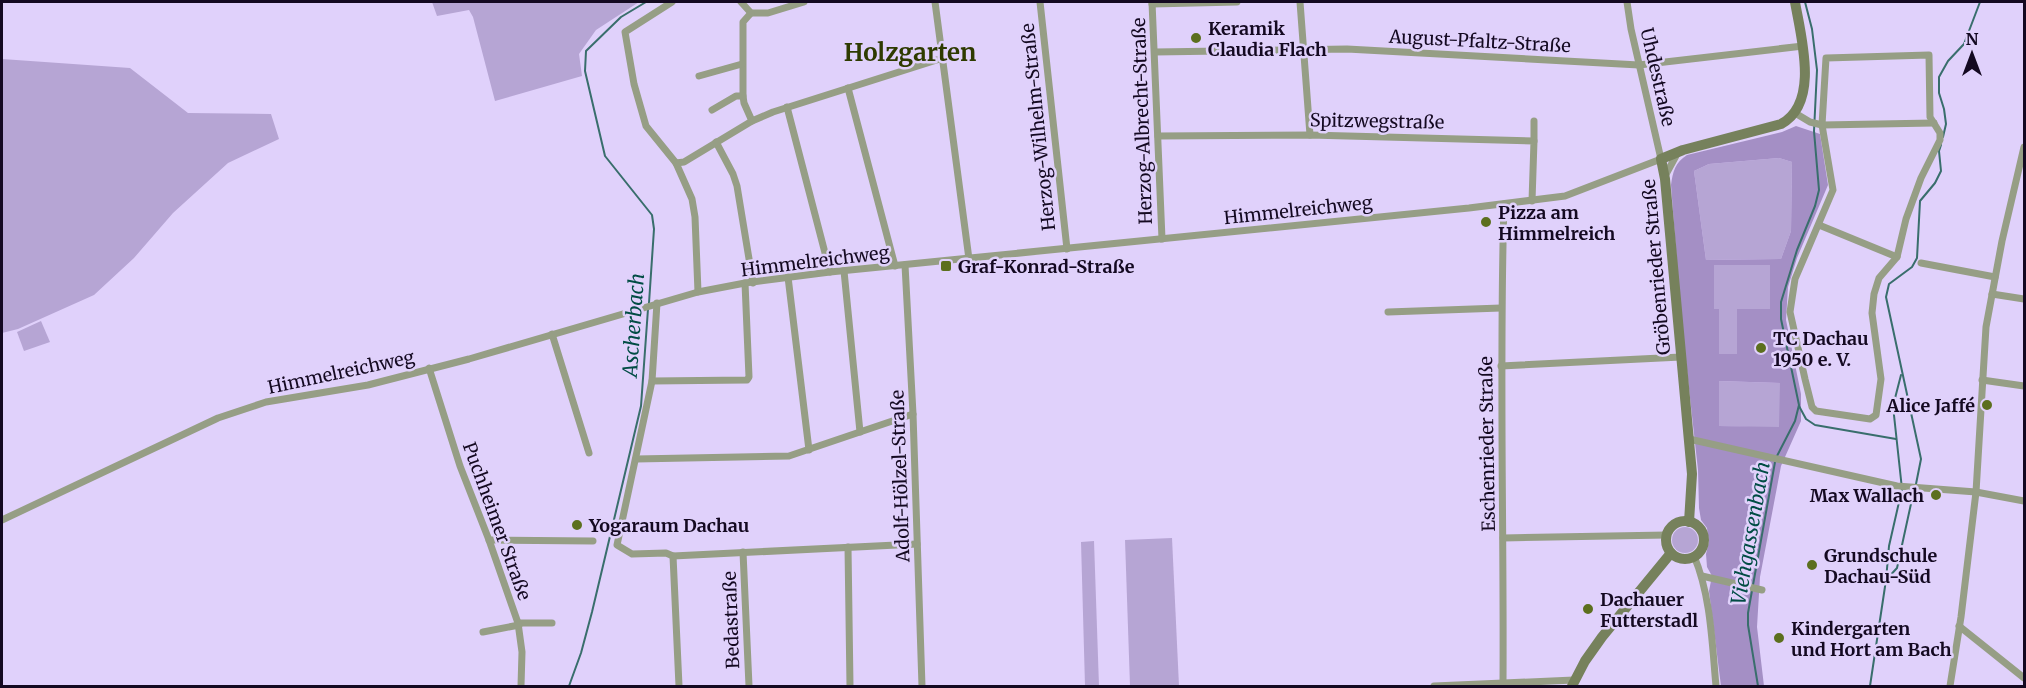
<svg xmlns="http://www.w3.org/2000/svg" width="2026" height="688" viewBox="0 0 2026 688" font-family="Merriweather,serif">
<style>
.green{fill:#b6a5d4}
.forest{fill:#a48fc5;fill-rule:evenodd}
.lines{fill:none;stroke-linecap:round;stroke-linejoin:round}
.stream{stroke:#396e6c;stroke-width:2}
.street{stroke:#969e85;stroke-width:7}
.secondary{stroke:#76815c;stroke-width:10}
.poi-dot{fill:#5c6f1e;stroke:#e0d1fb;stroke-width:2}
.labels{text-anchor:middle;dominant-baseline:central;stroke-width:5;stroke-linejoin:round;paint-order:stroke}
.poi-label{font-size:18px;font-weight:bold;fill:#140921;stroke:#e0d1fb;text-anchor:start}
.street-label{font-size:18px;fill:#140921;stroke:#e0d1fb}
.water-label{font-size:20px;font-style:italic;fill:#014c44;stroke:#e0d1fb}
.district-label{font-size:24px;font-weight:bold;fill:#2e3a00;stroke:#e0d1fb}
</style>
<rect width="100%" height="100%" fill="#e0d1fb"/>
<g class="green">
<path d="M432 2H639L596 30 579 54 582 76 495 101 473 17 469 10 437 16Z"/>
<path d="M2 59 130 68 188 113 271 114 279 139 228 163 173 213 134 258 94 295 18 329 2 333Z"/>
<path d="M1779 158 1792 162 1791 231 1781 259 1706 260 1694 171 1709 164Z"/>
<path d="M1714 265H1770V309L1737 354H1719V310L1714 309Z"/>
<path d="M41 321 50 342 24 351 17 332Z"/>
<path d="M1719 381 1780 383V428L1718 426Z"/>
<circle cx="1685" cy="540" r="13"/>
<path d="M1172 538 1179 686H1130L1125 540Z"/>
<path d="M1094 541 1099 686H1085L1081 542Z"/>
</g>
<path class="forest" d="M1796 126 1820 134 1828 185 1797 258 1788 287 1786 320 1801 394V421L1781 466 1760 577 1757 627 1764 686H1721L1709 591 1712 576 1707 567 1706 554 1709 542 1707 528 1701 520 1699 508 1698 470 1681 316 1671 185C1673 171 1675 163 1687 155L1782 132ZM1779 158 1792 162 1791 231 1781 259 1706 260 1694 171 1709 164ZM1714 265H1770V309H1737V354H1719V309H1714ZM1719 381 1780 383 1779 427 1719 426Z"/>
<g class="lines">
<g class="stream">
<path d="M646 2 621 17 586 51 585 71 605 156 652 215 654 229 649 303"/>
<path d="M1943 137 1946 124 1944 109 1939 93V77L1948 61 1964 44 1980 2"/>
<path d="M1799 406 1806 419 1815 425 1896 439"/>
<path d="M1777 456 1795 421 1799 405 1781 319V302L1797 250 1815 206 1819 190 1814 131 1817 70 1812 29 1805 2"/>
<path d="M1916 484 1921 459 1886 297 1889 284 1912 267 1917 258 1920 201 1935 183 1941 171 1939 151 1941 145"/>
<path d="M1886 580 1889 546 1902 489 1893 406 1901 375"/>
<path d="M569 686 581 653 592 612 641 406 648 309"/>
<path d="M1758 686 1748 625V613L1775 462"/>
<path d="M1870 686 1886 580 1897 568 1914 490"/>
</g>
<g class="street">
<path d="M672 2 625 32 634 84 646 126 676 163 692 199 695 217 698 292"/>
<path d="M741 2 751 13H768L804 2"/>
<path d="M935 2 969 259"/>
<path d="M1040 2 1067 249"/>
<path d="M1152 2 1162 239"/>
<path d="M1300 2 1310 135"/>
<path d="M1152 4 1237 2"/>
<path d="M751 13 743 22V96L744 103 752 121"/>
<path d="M1155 52 1347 49 1639 65 1803 46"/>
<path d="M1929 55 1930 117 1940 133V140L1921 178 1906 219 1897 257 1879 278 1874 294 1872 313 1881 379 1876 415 1870 419 1816 411 1812 407 1805 379 1790 312 1795 279 1833 190 1822 125 1826 58Z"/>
<path d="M699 76 742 64"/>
<path d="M848 88 895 266"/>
<path d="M787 107 830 272"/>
<path d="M712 110 736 96H743"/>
<path d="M1795 113 1810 122 1822 125 1934 123"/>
<path d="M1158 136 1310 135 1534 141 1532 201"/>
<path d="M1534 141V121"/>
<path d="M716 142 733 174 737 186 753 283"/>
<path d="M676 163 684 162 752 121 773 112 943 58"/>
<path d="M1665 176 1677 154"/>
<path d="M1819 225 1897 257"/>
<path d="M1921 263 1995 277"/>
<path d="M905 265 913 414 922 686"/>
<path d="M844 271 860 432"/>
<path d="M788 277 809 450"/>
<path d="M1992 294 2024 299"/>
<path d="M657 303 652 381 617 545 632 554 666 553 673 556 917 544"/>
<path d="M1388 312 1501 308"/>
<path d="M552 334 589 453"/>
<path d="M1501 366 1681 357"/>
<path d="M429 368 460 466 489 540 518 623 522 652 521 686"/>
<path d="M1982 380 2024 386"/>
<path d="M652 381 747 380 749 377 745 283"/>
<path d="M1689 439 1897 486 1976 492 2024 501"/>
<path d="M636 459 789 456 913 414"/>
<path d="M2 520 218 418 266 402 368 385 469 359 698 292 745 283 830 272 1469 208 1565 196 1661 159 1631 29 1627 2"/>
<path d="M1503 538 1667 535"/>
<path d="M489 540 593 541"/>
<path d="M848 547 850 686"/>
<path d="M743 552 749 686"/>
<path d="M673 556 679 686"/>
<path d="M1694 556C1711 596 1712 644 1716 686"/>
<path d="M1702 576 1762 590"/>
<path d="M518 623H552"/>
<path d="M1959 626 2024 678"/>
<path d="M483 632 519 625"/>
<path d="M1503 683C1504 523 1499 364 1504 204"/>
<path d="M1434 686 1574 680"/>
<path d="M1950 686 1961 617 1976 492 1986 327 2002 241 2024 147"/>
</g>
<g class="secondary">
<circle cx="1685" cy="540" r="19"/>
<path d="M1689 522 1692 474 1665 179 1661 159 1683 150 1781 124C1820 103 1801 37 1795 2"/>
<path d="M1572 686 1585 661 1602 637 1671 553"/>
</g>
</g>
<g class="poi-dot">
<circle cx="1196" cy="38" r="6"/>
<circle cx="1486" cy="222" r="6"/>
<rect x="940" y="260" width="12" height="12" rx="3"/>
<circle cx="1761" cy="348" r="6"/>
<circle cx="1987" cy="405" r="6"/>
<circle cx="1936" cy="495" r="6"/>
<circle cx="577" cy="525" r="6"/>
<circle cx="1812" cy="565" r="6"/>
<circle cx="1588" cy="609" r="6"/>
<circle cx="1779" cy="638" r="6"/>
</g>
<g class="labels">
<g class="poi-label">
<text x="1208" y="28">Keramik<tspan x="1208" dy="21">Claudia Flach</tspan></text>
<text x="1498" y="212">Pizza am<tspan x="1498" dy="21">Himmelreich</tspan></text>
<text x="958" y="266">Graf-Konrad-Straße</text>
<text x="1773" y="338">TC Dachau<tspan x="1773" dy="21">1950 e. V.</tspan></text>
<text x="1975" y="405" text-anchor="end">Alice Jaffé</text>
<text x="1924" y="495" text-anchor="end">Max Wallach</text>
<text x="589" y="525">Yogaraum Dachau</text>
<text x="1824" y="555">Grundschule<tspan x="1824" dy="21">Dachau-Süd</tspan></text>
<text x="1600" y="599">Dachauer<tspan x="1600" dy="21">Futterstadl</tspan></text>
<text x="1791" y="628">Kindergarten<tspan x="1791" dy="21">und Hort am Bach</tspan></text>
</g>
<g class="street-label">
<text transform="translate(1480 41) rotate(3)">August-Pfaltz-Straße</text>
<text transform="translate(1658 77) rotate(77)">Uhdestraße</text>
<text transform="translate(1142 121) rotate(-92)">Herzog-Albrecht-Straße</text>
<text transform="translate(1377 121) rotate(1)">Spitzwegstraße</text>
<text transform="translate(1038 127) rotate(-96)">Herzog-Wilhelm-Straße</text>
<text transform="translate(1298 210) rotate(-6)">Himmelreichweg</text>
<text transform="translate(815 261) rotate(-7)">Himmelreichweg</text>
<text transform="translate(1656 267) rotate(-95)">Gröbenrieder Straße</text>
<text transform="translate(341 372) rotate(-12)">Himmelreichweg</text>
<text transform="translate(1487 444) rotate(-91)">Eschenrieder Straße</text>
<text transform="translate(900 476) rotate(-92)">Adolf-Hölzel-Straße</text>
<text transform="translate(497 521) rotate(70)">Puchheimer Straße</text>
<text transform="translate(731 620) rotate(-92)">Bedastraße</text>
</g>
<g class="water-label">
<text transform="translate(633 325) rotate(-86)">Ascherbach</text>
<text transform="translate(1750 533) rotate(-80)">Viehgassenbach</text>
</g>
<g class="district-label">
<text x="910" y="52">Holzgarten</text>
</g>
</g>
<rect width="2026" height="688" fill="none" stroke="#140921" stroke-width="6"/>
<g transform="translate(1972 54)" stroke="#e0d1fb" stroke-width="4.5" paint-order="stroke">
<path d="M0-4.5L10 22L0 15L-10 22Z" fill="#140921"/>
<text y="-9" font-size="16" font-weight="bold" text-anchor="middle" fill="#140921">N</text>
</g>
</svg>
